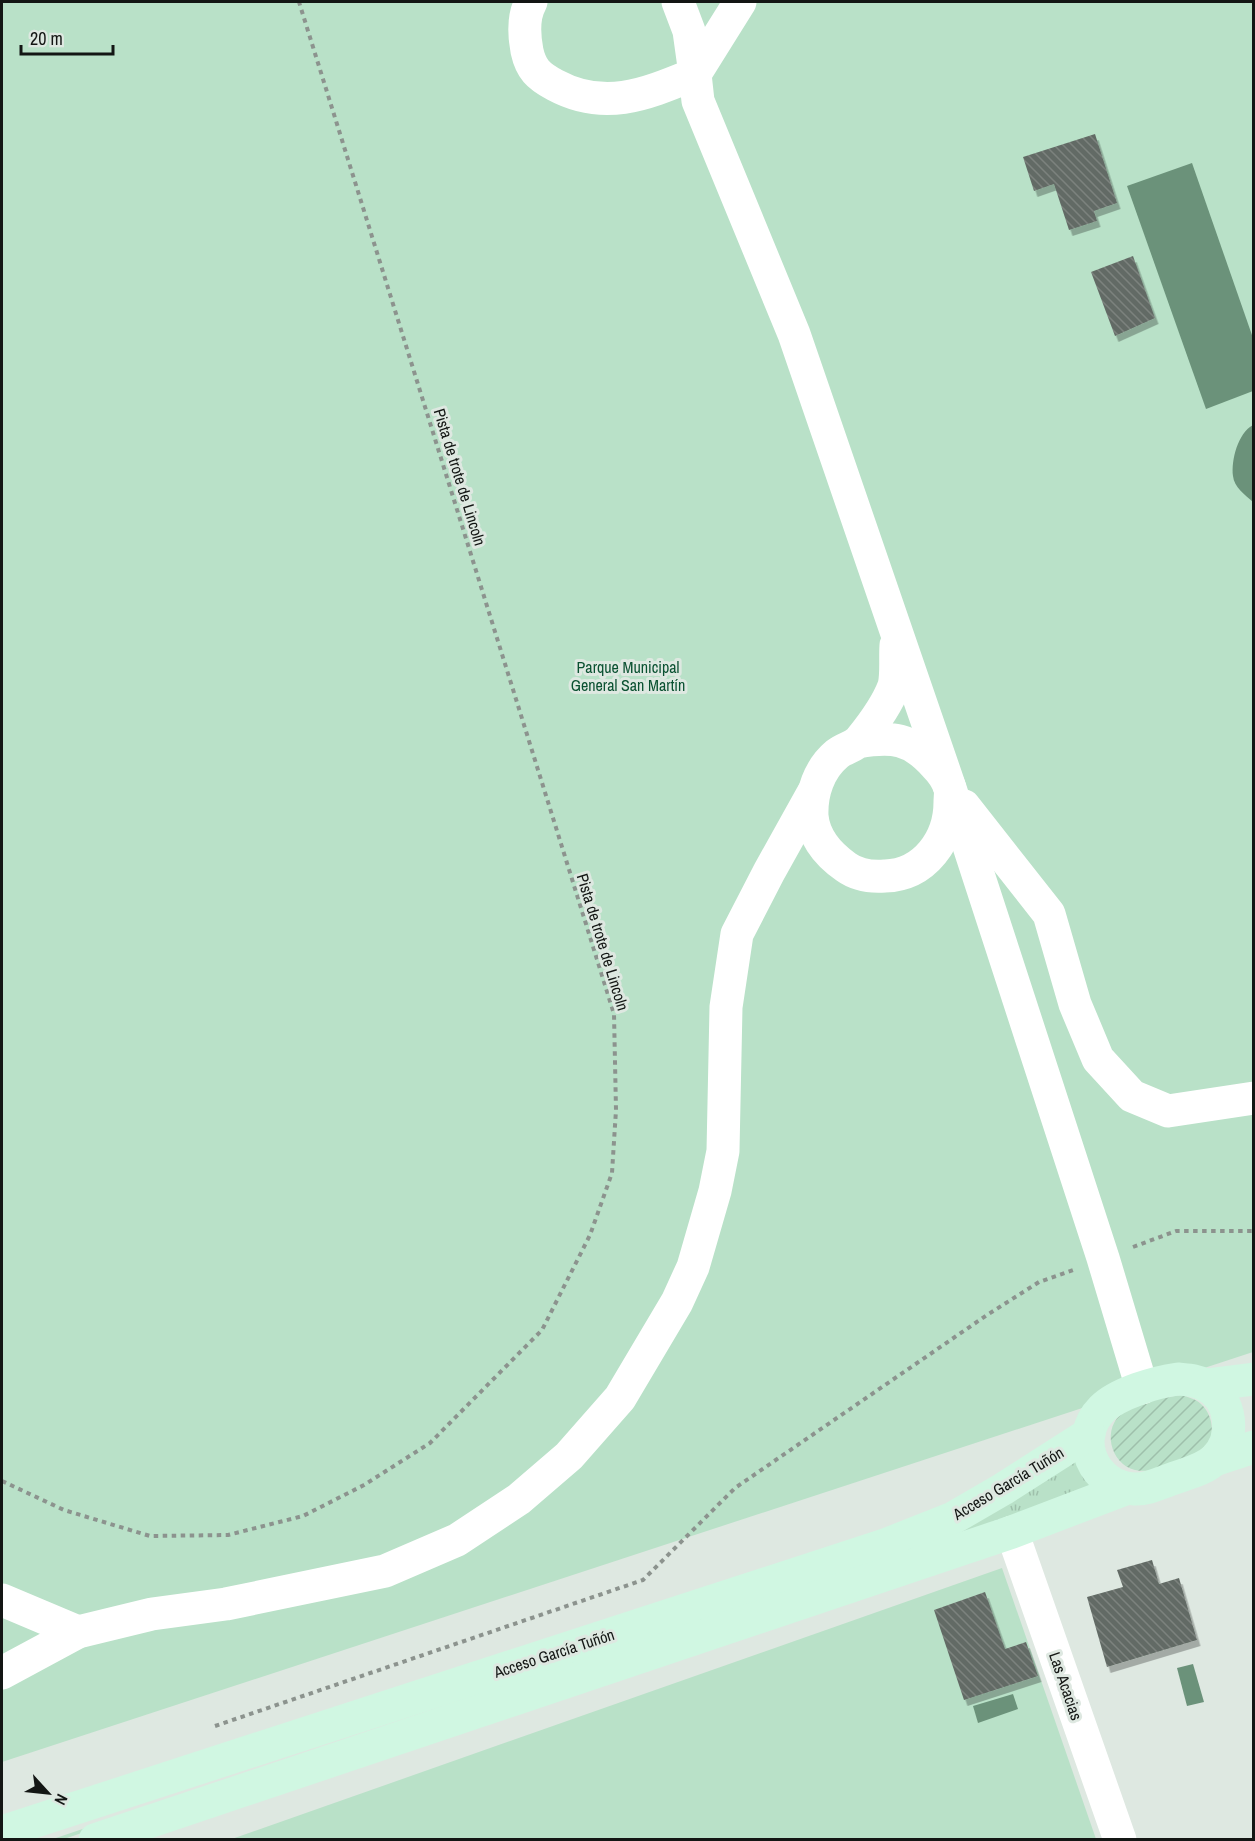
<svg xmlns="http://www.w3.org/2000/svg" width="1255" height="1841" viewBox="0 0 1255 1841" font-family="'Archivo Narrow',sans-serif">
<style>
.grass{fill:url(#grass-tufts)}
.park{fill:#b9e1c8}
.garden{fill:url(#garden-furrows)}
.water{fill:#6b927a}
.building{fill:url(#building-back-hatch);filter:url(#shadow)}
.lines{fill:none;stroke-linecap:round;stroke-linejoin:round}
.path{stroke:#8c938e;stroke-width:4;stroke-dasharray:4.5 4.5;stroke-linecap:butt}
.street{stroke:#fff;stroke-width:33}
.secondary{stroke:#d0f7e2;stroke-width:33}
.labels{text-anchor:middle;dominant-baseline:central;stroke-width:6;stroke-linejoin:round;paint-order:stroke}
.street-label{font-size:16px;fill:#131614;stroke:#dee8e1}
.park-label{font-size:16px;fill:#0a5131;stroke:#dee8e1}
</style>
<defs>
<pattern id="grass-tufts" width="24" height="20" patternUnits="userSpaceOnUse" patternTransform="scale(1.5)"><rect width="24" height="20" fill="#b9e1c8"/><path d="M3 7l-1-3M5 7V3M7 7l1-3M15 17l-1-3M17 17v-4M19 17l1-3" fill="none" stroke="#9ec0ab"/></pattern>
<pattern id="garden-furrows" width="10" height="10" patternUnits="userSpaceOnUse" patternTransform="scale(1.5)"><rect width="10" height="10" fill="#b9e1c8"/><path d="M-1 1l2-2M0 10L10 0M9 11l2-2" fill="none" stroke="#9ec0ab"/></pattern>
<pattern id="building-back-hatch" width="6" height="6" patternUnits="userSpaceOnUse" patternTransform="scale(1.5)"><rect width="6" height="6" fill="#626b65"/><path d="M-1 5l2 2M0 0l6 6M5-1l2 2" fill="none" stroke="#7c827e"/></pattern>
<filter id="shadow"><feDropShadow dx="3.5" dy="6" stdDeviation="0" flood-color="#0004"/></filter>
</defs>
<rect width="100%" height="100%" fill="#dee8e1"/>
<path class="grass" d="M1078 1454 1101 1488 942 1544 64 1839 50 1840 939 1540Z"/>
<g class="park">
<path d="M2 2H1253V1352L2 1762Z"/>
<path d="M1002 1568 1096 1839 229 1840Z"/>
</g>
<path class="garden" d="M1181 1395C1188 1397 1196 1399 1201 1404 1215 1417 1216 1441 1201 1453 1188 1463 1150 1474 1135 1470 1110 1464 1101 1427 1124 1412 1140 1401 1161 1398 1181 1395Z"/>
<g class="water">
<path d="M1192 163 1253 338V391L1206 409 1127 186Z"/>
<path d="M1253 425V502C1245 495 1234 487 1233 476 1231 460 1238 433 1253 425Z"/>
<path d="M1193 1664 1204 1702 1187 1706 1177 1668Z"/>
<path d="M1013 1694 1018 1709 978 1723 973 1706Z"/>
</g>
<g class="building">
<path d="M1095 134 1117 203 1094 211 1097 221 1069 230 1054 184 1034 191 1023 157Z"/>
<path d="M1133 256 1155 318 1115 336 1091 272Z"/>
<path d="M1152 1560 1159 1584 1179 1578 1197 1640 1107 1667 1087 1597 1123 1587 1117 1570Z"/>
<path d="M985 1592 1005 1649 1026 1642 1038 1676 964 1700 934 1610Z"/>
</g>
<g class="lines">
<g class="path">
<path d="M1133 1247 1176 1231H1254"/>
<path d="M2 1481 64 1510 150 1536 228 1535 303 1516 364 1485 430 1443 542 1330 590 1235 612 1173 616 1110 614 1014 299 2"/>
<path d="M215 1726 643 1580 735 1488 987 1315 1039 1282 1073 1270"/>
</g>
<g class="street">
<path d="M531 2C523 16 524 35 527 51 531 69 538 76 555 85 605 112 646 94 695 74L689 31 678 2"/>
<path d="M740 2 695 74 698 101 794 334 950 788 1103 1258 1142 1388"/>
<path d="M858 742C892 736 911 738 935 765 941 771 948 781 950 789 951 792 950 798 950 802 950 839 925 875 885 876 872 877 857 875 846 867 829 855 814 838 812 816 811 793 819 769 837 754 844 748 854 747 860 740 873 724 887 705 894 686 897 674 895 657 896 645"/>
<path d="M964 806 1049 914 1075 1004 1098 1059 1132 1096 1168 1111 1254 1098"/>
<path d="M1012 1532 1120 1840"/>
<path d="M2 1600 78 1632"/>
<path d="M2 1673 78 1632 152 1614 226 1604 385 1571 457 1540 519 1499 569 1456 620 1398 677 1302 693 1267 715 1191 723 1151 726 1007 737 934 769 872 813 793"/>
</g>
<g class="secondary">
<path d="M1178 1379C1188 1380 1196 1380 1205 1385 1233 1399 1236 1438 1215 1459 1203 1471 1184 1474 1169 1480 1158 1484 1146 1490 1134 1489 1094 1487 1072 1439 1102 1409 1118 1393 1156 1382 1178 1379Z"/>
<path d="M1206 1385 1254 1379"/>
<path d="M1214 1460 1254 1447"/>
<path d="M2 1832 885 1545 953 1518 1003 1489 1089 1434"/>
<path d="M95 1840 1012 1532 1125 1489"/>
</g>
</g>
<g class="labels">
<g class="street-label">
<text transform="translate(460 477) rotate(73)">Pista de trote de Lincoln</text>
<text transform="translate(603 942) rotate(73)">Pista de trote de Lincoln</text>
<text transform="translate(1008 1483) rotate(-31)">Acceso García Tuñón</text>
<text transform="translate(554 1653) rotate(-18)">Acceso García Tuñón</text>
<text transform="translate(1066 1686) rotate(71)">Las Acacias</text>
</g>
<g class="park-label">
<text x="628" y="667">Parque Municipal<tspan x="628" dy="18">General San Martín</tspan></text>
</g>
</g>
<rect width="1255" height="1841" fill="none" stroke="#131614" stroke-width="6"/>
<g transform="translate(48 1793) rotate(117)" stroke="#dee8e1" stroke-width="4.5" paint-order="stroke">
<path d="M0-4.5L10 22L0 15L-10 22Z" fill="#131614"/>
<text y="-9" font-size="16" font-weight="bold" text-anchor="middle" fill="#131614">N</text>
</g>
<path d="M21 45v9h92v-9" fill="none" stroke="#131614" stroke-width="3"/>
<text x="30" y="45" font-size="18" fill="#131614" stroke="#dee8e1" stroke-width="4.5" paint-order="stroke">20 m</text>
</svg>
